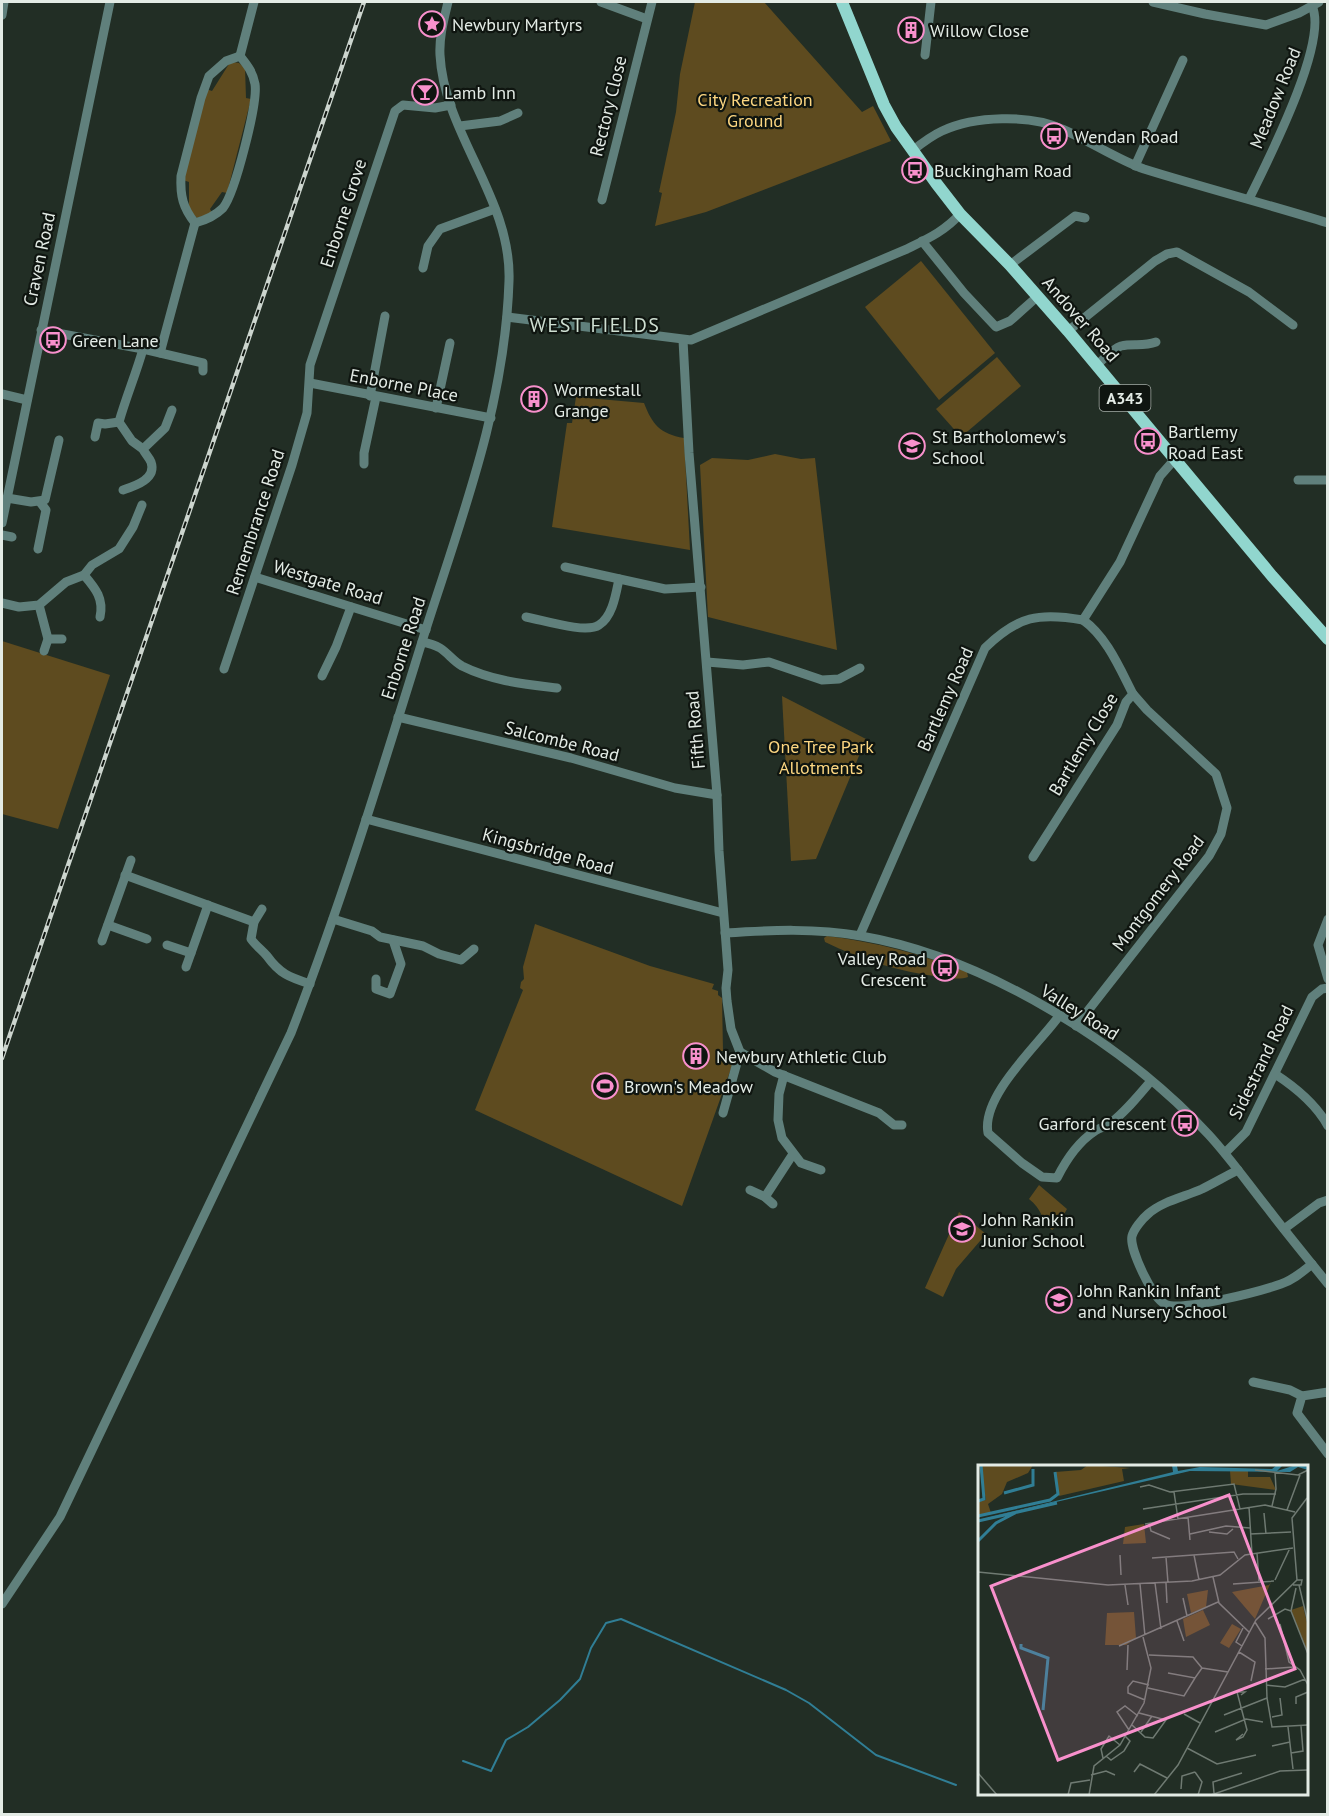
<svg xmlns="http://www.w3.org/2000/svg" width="1329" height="1816" viewBox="0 0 1329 1816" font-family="'PT Sans',sans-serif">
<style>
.green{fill:#5e4b1f}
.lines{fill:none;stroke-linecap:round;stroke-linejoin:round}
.stream{stroke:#307e95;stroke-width:2}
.minor{stroke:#60807c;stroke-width:9}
.major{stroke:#91d6ce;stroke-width:12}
.rail-casing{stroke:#ccd5ce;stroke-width:4.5}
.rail{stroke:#0f1510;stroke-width:2;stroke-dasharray:7;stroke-linecap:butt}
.labels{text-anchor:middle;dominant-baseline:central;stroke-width:4.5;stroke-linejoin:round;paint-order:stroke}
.shield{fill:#0f1510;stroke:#a3aba5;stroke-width:1.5}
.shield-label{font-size:16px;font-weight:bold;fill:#e3ebe5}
.poi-label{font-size:18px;fill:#e3ebe5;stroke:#0f1510;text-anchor:start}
.street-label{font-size:18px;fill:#e3ebe5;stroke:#0f1510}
.park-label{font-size:18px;fill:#fcd681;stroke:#0f1510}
.neighbourhood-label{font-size:20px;letter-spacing:1.5px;fill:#ceded1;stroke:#0f1510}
.inset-river{fill:none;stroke:#307e95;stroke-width:3}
.inset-road{fill:none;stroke:#6f7a72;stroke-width:1.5}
.view{fill:#f890cc;fill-opacity:0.15;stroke:#f890cc;stroke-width:3}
.inset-edge{fill:none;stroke:#e3ebe5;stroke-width:3}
</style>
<rect width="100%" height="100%" fill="#222e25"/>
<g class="green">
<path d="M695 2H764L862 112 873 106 891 141 706 212 655 226 662 193 659 192 676 112 680 74Z"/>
<path d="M233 62 239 63 245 68 246 98 251 99 227 193 222 192 210 209 212 213 197 218 189 211V182L183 180 206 89 212 91 229 64Z"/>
<path d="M921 261 995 353 939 400 865 307Z"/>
<path d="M997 357 1021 386 961 437 936 409Z"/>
<path d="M576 397 644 403C652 424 660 434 684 438L690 550 552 527 567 423H572Z"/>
<path d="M775 454 801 459 815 458 837 650 708 617 700 465 712 458 748 460Z"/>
<path d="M2 641 110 675 58 829 2 814Z"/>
<path d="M782 696 866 739 816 859 791 861Z"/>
<path d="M535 924 650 966 714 984 712 989 718 991V995L722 998 723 1051H718L717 1056 733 1063 682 1206 475 1110 523 990 520 988 521 982 524 979 523 967Z"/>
<path d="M827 936C876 942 921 954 967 972L968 977C960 980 950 978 941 977 900 972 862 960 825 942L824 938Z"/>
<path d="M1039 1185 1067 1209 1058 1225 1052 1230C1041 1219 1042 1209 1029 1199Z"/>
<path d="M959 1212 986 1234 956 1269 943 1297 925 1288Z"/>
</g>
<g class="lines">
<path class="stream" d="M463 1761 491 1771 506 1740 528 1727 560 1700 580 1679 591 1648 606 1623 621 1619 786 1690 809 1703 876 1755 956 1785"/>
<g class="minor">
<path d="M601 2 647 19"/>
<path d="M1153 2 1205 14 1266 25 1299 13 1319 2"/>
<path d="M2 15 4 2"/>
<path d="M925 55 931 2"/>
<path d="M240 56 254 2"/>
<path d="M460 126 500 121 518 113"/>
<path d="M912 151C922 143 931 136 942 131 974 116 1030 114 1062 129 1090 141 1116 159 1144 169 1205 188 1267 204 1328 223"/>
<path d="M1135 166 1183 60"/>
<path d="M1249 199C1267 162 1329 42 1312 6"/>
<path d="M602 200 652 2"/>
<path d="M195 223C206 220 215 216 223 208 235 193 258 103 255 84 253 72 247 65 240 56"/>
<path d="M195 223C183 208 180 196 181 176L201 98 209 76 226 61 240 56"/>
<path d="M922 241 964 293 996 327 1010 321 1038 296"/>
<path d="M1010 265 1075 216 1085 218"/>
<path d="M423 268 428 246 440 229 495 209"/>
<path d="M507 317 691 340 907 249C927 239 945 231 960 214"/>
<path d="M41 330 143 349 203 363V371"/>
<path d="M1068 331 1155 261 1167 254 1177 252 1249 292 1293 325"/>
<path d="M683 340 689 453 717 795 719 851 728 970 726 988 727 1001 731 1029 740 1052 723 1113"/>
<path d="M143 349C136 374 126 397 119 422L132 441 143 449"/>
<path d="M160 353 195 223"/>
<path d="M1097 365C1104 359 1112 349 1121 346 1133 343 1143 347 1156 342"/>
<path d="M310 383 491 418"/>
<path d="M2 394 27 400"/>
<path d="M370 396 385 316"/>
<path d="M436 408 450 343"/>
<path d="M95 437 98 423 105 424 119 422"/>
<path d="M364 464V453L376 397"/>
<path d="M1298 480H1328"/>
<path d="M123 490C135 486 157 479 151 462 149 457 145 454 143 449L165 428 172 410"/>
<path d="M7 498 31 502 45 500 59 440"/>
<path d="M2 523 110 2"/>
<path d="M2 535 12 537"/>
<path d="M38 549 46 510 40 502"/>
<path d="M565 567 665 589 701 587"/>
<path d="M84 575C96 589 104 599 100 617"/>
<path d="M255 577 426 630"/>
<path d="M2 603 19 607 39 605 66 582 84 575 92 565 119 549 133 527 142 505"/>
<path d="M39 605 48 639 44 651"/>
<path d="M526 617C543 620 586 634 599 625 613 616 616 593 619 579"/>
<path d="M48 639H62"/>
<path d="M422 642C428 643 435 645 440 648 448 653 453 661 462 666 492 681 524 684 557 688"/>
<path d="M707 662 743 665 769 662 822 680 839 679 860 668"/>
<path d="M224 669 292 465 307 413 310 365 395 111 403 105 435 108 451 105"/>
<path d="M322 676 336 647 351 607"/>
<path d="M398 717 571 758 675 788 717 795"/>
<path d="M366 819 723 913"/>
<path d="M1033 857 1117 725 1126 702 1133 694C1120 669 1107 637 1083 620"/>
<path d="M125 875 254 922"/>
<path d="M262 909 254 922 251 939C256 946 262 950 267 956 280 974 289 977 310 984"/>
<path d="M333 919 372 931 380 937 423 946 439 954 461 960 474 949"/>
<path d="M1328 919 1318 945 1328 979"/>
<path d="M108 925 147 939"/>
<path d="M725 933C771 930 816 928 861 936 984 957 1125 1044 1209 1135 1231 1159 1249 1185 1269 1210 1288 1235 1308 1259 1328 1284"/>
<path d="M860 935 985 648C1018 616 1039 612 1083 620L1120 562 1160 476 1175 459"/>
<path d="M102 941 131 860"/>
<path d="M167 945 191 953 208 905"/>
<path d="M186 967 191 953"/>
<path d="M376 979V989L390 994 401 964 393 940"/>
<path d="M1059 1016C1038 1045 981 1096 988 1133L1022 1163 1042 1177 1057 1178C1066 1160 1078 1142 1095 1131 1099 1128 1104 1127 1108 1125 1124 1114 1138 1096 1151 1081"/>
<path d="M1076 1026 1209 856 1221 834 1227 808 1216 774 1147 710 1133 694"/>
<path d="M740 1052 775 1072 879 1113 894 1125H902"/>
<path d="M1275 1074C1295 1087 1316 1104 1328 1126"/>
<path d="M784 1075 779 1094 778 1120 782 1138 801 1163 821 1170"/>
<path d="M1225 1153 1246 1132 1312 997 1322 989 1328 988"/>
<path d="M1238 1170C1226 1176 1214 1183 1202 1189 1184 1197 1163 1201 1148 1214 1142 1219 1134 1229 1132 1236 1129 1249 1153 1299 1165 1304 1182 1312 1261 1291 1281 1284 1293 1280 1302 1272 1312 1264"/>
<path d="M750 1190 765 1197 773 1204"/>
<path d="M765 1197 793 1154"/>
<path d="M1284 1229 1319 1203 1328 1200"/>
<path d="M1253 1382 1290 1390 1302 1396"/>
<path d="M1328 1392 1302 1396 1297 1413 1328 1454"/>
<path d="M2 1604 60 1517 291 1033C342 902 383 767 425 632 462 516 505 405 509 281 512 199 444 134 440 55 439 37 444 19 448 2"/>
</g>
<path class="major" d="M842 2 884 105 896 127 936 183 960 214 1010 265 1068 331 1272 576 1328 639"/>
<g class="rail-casing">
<path id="rail" d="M2 1058 364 2"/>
</g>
<use href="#rail" class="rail"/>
</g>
<defs>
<g id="sight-ring" transform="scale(1.35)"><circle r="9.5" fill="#0f1510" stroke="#f890cc" stroke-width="1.5"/><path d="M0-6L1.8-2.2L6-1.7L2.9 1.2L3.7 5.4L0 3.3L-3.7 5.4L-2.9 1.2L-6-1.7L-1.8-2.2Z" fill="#f890cc"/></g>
<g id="building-ring" transform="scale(1.35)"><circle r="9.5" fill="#0f1510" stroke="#f890cc" stroke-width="1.5"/><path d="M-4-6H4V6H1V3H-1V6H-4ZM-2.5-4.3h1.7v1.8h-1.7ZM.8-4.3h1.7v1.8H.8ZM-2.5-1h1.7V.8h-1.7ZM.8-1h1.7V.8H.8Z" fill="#f890cc"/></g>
<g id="bar-ring" transform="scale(1.35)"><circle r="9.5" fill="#0f1510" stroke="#f890cc" stroke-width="1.5"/><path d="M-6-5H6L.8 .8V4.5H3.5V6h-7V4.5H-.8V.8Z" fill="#f890cc"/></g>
<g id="bus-ring" transform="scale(1.35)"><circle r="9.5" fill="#0f1510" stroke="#f890cc" stroke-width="1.5"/><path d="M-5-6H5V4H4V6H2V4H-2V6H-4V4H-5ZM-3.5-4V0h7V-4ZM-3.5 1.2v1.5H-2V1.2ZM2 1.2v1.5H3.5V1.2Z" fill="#f890cc"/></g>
<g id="school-ring" transform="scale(1.35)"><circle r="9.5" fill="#0f1510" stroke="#f890cc" stroke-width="1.5"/><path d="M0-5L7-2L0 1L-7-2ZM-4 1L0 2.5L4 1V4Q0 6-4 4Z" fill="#f890cc"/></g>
<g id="stadium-ring" transform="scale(1.35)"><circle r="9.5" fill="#0f1510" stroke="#f890cc" stroke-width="1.5"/><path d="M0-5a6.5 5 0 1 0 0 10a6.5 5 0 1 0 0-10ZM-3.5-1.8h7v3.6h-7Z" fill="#f890cc"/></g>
</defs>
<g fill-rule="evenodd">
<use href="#sight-ring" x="432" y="24"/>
<use href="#building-ring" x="911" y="30"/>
<use href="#bar-ring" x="425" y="92"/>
<use href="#bus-ring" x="1054" y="136"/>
<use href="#bus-ring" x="915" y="170"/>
<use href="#bus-ring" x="53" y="340"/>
<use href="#building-ring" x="534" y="399"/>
<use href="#bus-ring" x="1148" y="441"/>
<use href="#school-ring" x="912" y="446"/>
<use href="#bus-ring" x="945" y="968"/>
<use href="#building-ring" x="696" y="1056"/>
<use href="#stadium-ring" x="605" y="1086"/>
<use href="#bus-ring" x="1185" y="1123"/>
<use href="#school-ring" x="962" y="1229"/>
<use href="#school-ring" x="1059" y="1300"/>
</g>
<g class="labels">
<rect class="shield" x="1099.5" y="385" width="51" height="26" rx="4.5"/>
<g class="shield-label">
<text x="1125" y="398">A343</text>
</g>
<g class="poi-label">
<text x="452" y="24">Newbury Martyrs</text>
<text x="930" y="30">Willow Close</text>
<text x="444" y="92">Lamb Inn</text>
<text x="1074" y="136">Wendan Road</text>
<text x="934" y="170">Buckingham Road</text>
<text x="72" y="340">Green Lane</text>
<text x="554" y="389">Wormestall<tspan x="554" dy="21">Grange</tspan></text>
<text x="1168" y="431">Bartlemy<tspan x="1168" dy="21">Road East</tspan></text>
<text x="932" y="436">St Bartholomew's<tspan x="932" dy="21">School</tspan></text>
<text x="926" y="958" text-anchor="end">Valley Road<tspan x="926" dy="21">Crescent</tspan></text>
<text x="716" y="1056">Newbury Athletic Club</text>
<text x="624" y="1086">Brown's Meadow</text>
<text x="1166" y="1123" text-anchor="end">Garford Crescent</text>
<text x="982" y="1219">John Rankin<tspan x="982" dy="21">Junior School</tspan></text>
<text x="1078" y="1290">John Rankin Infant<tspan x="1078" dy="21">and Nursery School</tspan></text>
</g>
<g class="street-label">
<text transform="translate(1275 98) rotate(-68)">Meadow Road</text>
<text transform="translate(608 106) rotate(-76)">Rectory Close</text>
<text transform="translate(343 213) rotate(-72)">Enborne Grove</text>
<text transform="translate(39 259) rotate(-78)">Craven Road</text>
<text transform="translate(1081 319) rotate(49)">Andover Road</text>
<text transform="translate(404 385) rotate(11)">Enborne Place</text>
<text transform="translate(255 522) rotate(-72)">Remembrance Road</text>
<text transform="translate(328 582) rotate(17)">Westgate Road</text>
<text transform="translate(403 648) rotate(-72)">Enborne Road</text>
<text transform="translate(945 699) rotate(-66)">Bartlemy Road</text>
<text transform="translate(695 730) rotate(-95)">Fifth Road</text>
<text transform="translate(562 741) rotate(14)">Salcombe Road</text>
<text transform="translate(1083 744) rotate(-59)">Bartlemy Close</text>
<text transform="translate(548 851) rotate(15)">Kingsbridge Road</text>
<text transform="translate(1158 893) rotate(-53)">Montgomery Road</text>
<text transform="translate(1080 1012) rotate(32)">Valley Road</text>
<text transform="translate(1261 1062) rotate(-64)">Sidestrand Road</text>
</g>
<g class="park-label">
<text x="755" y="99">City Recreation<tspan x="755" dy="21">Ground</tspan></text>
<text x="821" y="746">One Tree Park<tspan x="821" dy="21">Allotments</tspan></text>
</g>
<g class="neighbourhood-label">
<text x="595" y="325">WEST FIELDS</text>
</g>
</g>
<g transform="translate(978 1465)">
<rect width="330" height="330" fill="#222e25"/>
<path d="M1 0H55L50 8 29 17 24 29 10 39 13 48 0 51V36L8 35ZM110 0 152 3 144 4 146 16 81 31 77 7 103 5ZM270 5V12H292L298 25 253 19 252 6ZM166 59 168 78 145 79 147 62ZM293 117 277 154 254 127 291 120ZM230 125 228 142 213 148 209 129ZM325 141 330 162 329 187 313 145ZM225 145 232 160 208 172 205 154ZM156 147 158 173 148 180H127L129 148ZM254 159 263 164 251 183 242 178Z" fill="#5e4b1f"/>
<path d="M194 0H204L199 1 200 6 222 2 294 4 299 0H316L304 1 299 6 318 0 330 1V5L320 2 312 7 212 6 0 55 195 7Z" fill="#307e95"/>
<path class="inset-river" d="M26 28 55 20V4M0 36 6 34 3 0M0 51 72 35 80 29 77 7M0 56 79 38M0 76 18 58 39 47M43 179V183L70 193 65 245"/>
<path class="inset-road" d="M277 5 320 10 330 5M162 22 171 20 192 27 256 19 262 44M196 27 200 54M294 41 298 24 297 7M271 42 274 89M165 44 265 29H298M309 45 322 10M286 48 288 69M210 52 212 75M171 58 173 66 192 74M167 59 287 40 317 47M231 67 249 69 255 64M212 69 248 61 272 63M272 69 313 67M279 88 281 116M142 90 143 110M216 90 221 115M188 92 190 118M174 93 256 87 260 94M0 107 130 120 214 116 242 110 267 90 315 83M235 112 241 138 271 167M297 115 312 83M319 115 314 53 329 33M177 118 183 164M188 118 189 138M162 119 167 171M255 119 296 116M147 120 150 140M321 120 330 158M318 123 313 146 330 189M205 133 209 151M290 154 307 144 313 146M199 156 206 176M277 157 287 173 289 233 294 262 330 260M302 159 311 197 322 205 330 220M141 181 240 137M264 181 258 177 265 163M261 187 277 197 273 216M171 190 215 192 224 203 250 207M287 204 316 202M149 205 150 180M190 208 217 213 224 203M288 220 307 222 327 214M170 223 206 231 217 213M263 230 267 227H259L269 265 265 272 258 275 265 269M167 235 150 228V222L155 216 171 220M318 239V232L330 227M206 249 222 258M246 250 289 233M294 252 304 250 302 233M154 260 167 272 175 273 188 255 161 248M310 262 315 304M151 265 139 247 147 241 160 251M163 267 174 251M237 267 268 254 285 257M294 281 312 277M209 283 239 299 278 290M313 288 325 286 323 261M128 291 133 295 146 286 152 276 147 271M125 293 123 284 131 271 142 280M156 307 162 299 189 313M217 307 224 317 220 330M0 308 19 330M113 310 128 306 137 310M203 324 204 311 217 307M236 328 235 317 264 308M90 330 93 318 112 315M111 330 116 301 142 280 166 238 173 203 165 172M176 330 200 300 278 155 319 115H324L323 120H315M233 330 302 306 330 305"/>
<path class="view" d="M251 30 317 204 80 295 13 121Z"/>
<rect width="330" height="330" class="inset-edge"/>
</g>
<rect width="1329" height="1816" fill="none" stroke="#e3ebe5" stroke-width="6"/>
</svg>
